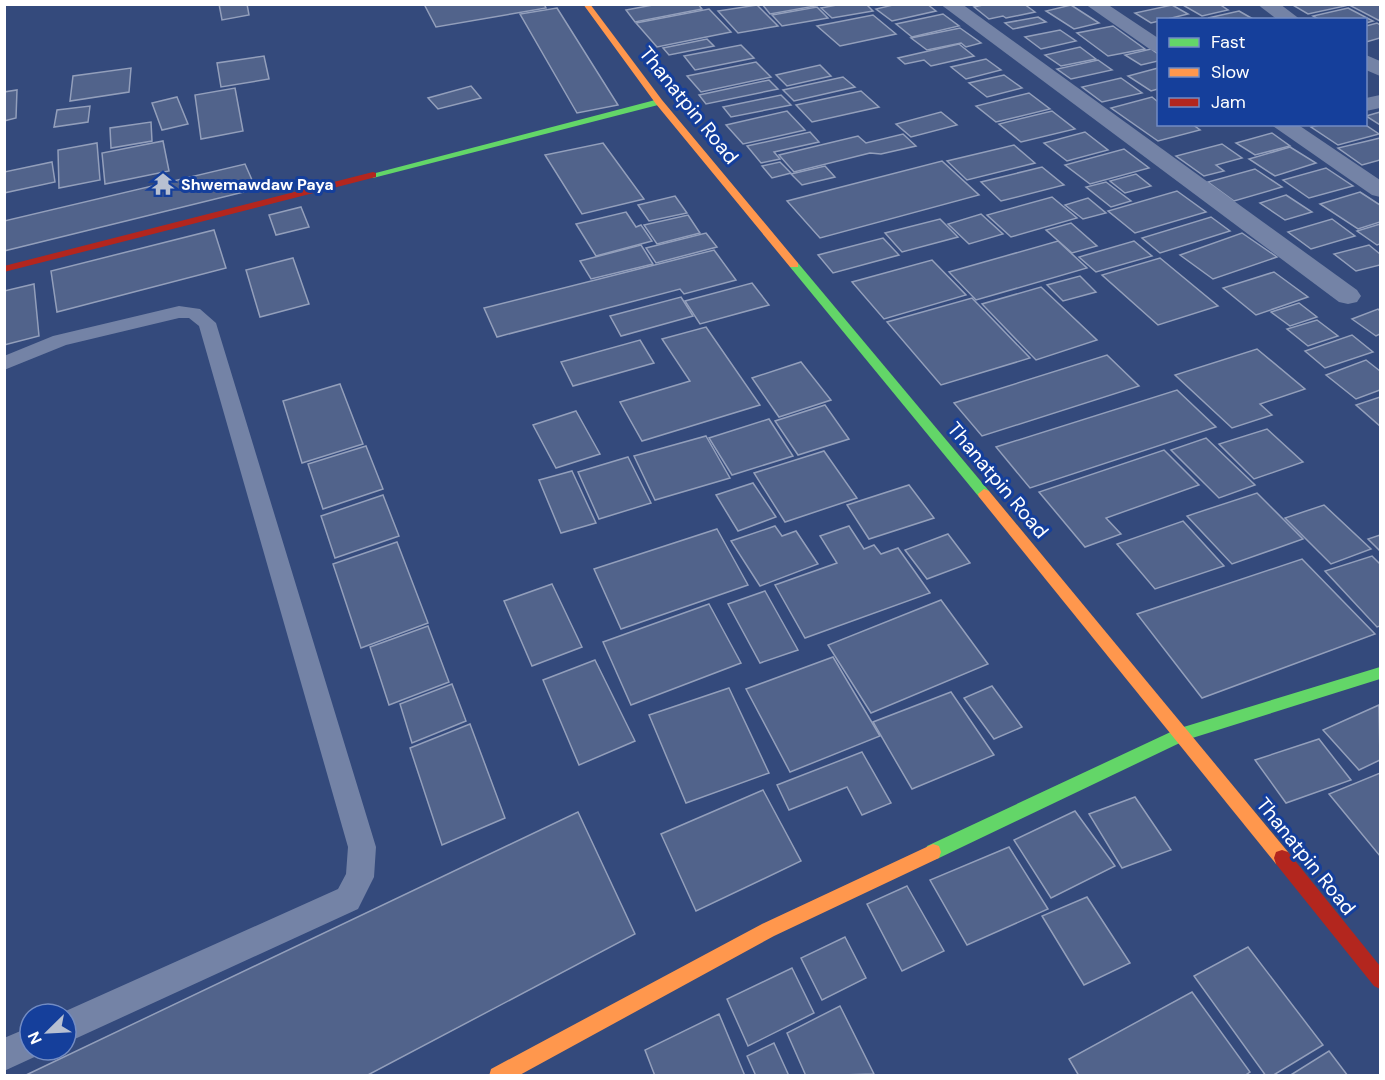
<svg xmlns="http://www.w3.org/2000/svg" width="1385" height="1080" viewBox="0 0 1385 1080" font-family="'DM Sans',sans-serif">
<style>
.building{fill:#51638b;stroke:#939fbb;stroke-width:1.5}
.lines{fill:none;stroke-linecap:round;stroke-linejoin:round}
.lane{fill:#7483a6;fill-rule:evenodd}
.street{fill:#7483a6;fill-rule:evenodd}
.fast{fill:#63d668;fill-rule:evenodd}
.slow{fill:#ff974d;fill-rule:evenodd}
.jam{fill:#b3261e;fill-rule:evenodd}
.labels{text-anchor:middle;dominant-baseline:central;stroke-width:6;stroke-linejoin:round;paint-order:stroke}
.far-poi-label{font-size:16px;font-weight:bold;fill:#fff;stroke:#153f9b;text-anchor:start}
.street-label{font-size:20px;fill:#fff;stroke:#153f9b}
</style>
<rect width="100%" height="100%" fill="#344a7c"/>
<g class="building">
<path d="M219 4H247L249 15 222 20Z"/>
<path d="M424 4H544L546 8 436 27Z"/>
<path d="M658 4H698L702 9 635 22 626 10Z"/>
<path d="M762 4H813L815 6 770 14Z"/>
<path d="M842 4H866L873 11 832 18 821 8Z"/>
<path d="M897 4H927L936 11 892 21 876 9Z"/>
<path d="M987 4H1024L1035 12 1006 18 1003 16 989 19 974 7Z"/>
<path d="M1181 4H1219L1228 10 1202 16Z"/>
<path d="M1291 4H1342L1345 6 1308 14Z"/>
<path d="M1357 4H1380V21L1351 6Z"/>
<path d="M757 5 778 26 738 33 718 11Z"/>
<path d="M1071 5 1099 23 1074 29 1046 11Z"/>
<path d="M1172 5 1188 14 1151 23 1135 13Z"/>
<path d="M817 7 828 18 782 26 772 15Z"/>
<path d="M557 8 618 105 577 113 520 14Z"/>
<path d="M1348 8 1373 21 1366 23V20H1320L1313 16Z"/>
<path d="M709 9 731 32 657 47 636 23Z"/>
<path d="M1239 11 1253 19 1208 18Z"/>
<path d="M943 14 959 26 912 37 896 24Z"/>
<path d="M873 15 896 34 840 46 817 26Z"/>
<path d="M1038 17 1046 22 1013 29 1005 23Z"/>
<path d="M1377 23 1380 25V38L1366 42V26Z"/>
<path d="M1113 26 1145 49 1108 56 1077 33Z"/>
<path d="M960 28 981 43 966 47 961 43 927 50 911 38Z"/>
<path d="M1060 30 1076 41 1041 49 1025 37Z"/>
<path d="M707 39 714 46 669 55 663 48Z"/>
<path d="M959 44 974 56 931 66 924 60 905 64 898 58Z"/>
<path d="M741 45 754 58 695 70 684 56Z"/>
<path d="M1080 47 1096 59 1061 66 1045 55Z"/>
<path d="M1151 49 1158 54V61L1141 65 1125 55Z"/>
<path d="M264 56 269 79 221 87 217 63Z"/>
<path d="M986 59 1001 70 966 79 951 67Z"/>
<path d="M1098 60 1112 70 1071 79 1057 69Z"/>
<path d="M756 62 771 77 701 92 687 76Z"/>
<path d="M820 65 831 76 787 86 776 75Z"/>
<path d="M131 68 129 92 70 101 73 76Z"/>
<path d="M1158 68V89L1151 91 1128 76Z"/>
<path d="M1004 75 1022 88 987 97 969 83Z"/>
<path d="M843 77 855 87 794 101 783 90Z"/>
<path d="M1121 78 1142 93 1102 102 1082 87Z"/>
<path d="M769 80 778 89 706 104 699 95Z"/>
<path d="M471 86 481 98 438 109 428 98Z"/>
<path d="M235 88 243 131 201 139 195 95Z"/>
<path d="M17 90 16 118 4 121V92Z"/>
<path d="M861 91 879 107 812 122 796 105Z"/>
<path d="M1029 93 1050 109 996 122 976 106Z"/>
<path d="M781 95 791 105 731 117 723 107Z"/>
<path d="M177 97 188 124 162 130 152 103Z"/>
<path d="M1152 97 1158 102V124H1192L1200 130 1158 141 1111 108Z"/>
<path d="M90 106 88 122 54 127 57 110Z"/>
<path d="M787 111 805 130 743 144 726 125Z"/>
<path d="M1052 111 1075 129 1021 142 999 124Z"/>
<path d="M941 112 957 125 911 137 896 124Z"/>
<path d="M1380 112V125L1366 116Z"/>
<path d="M151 122 152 141 111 148 110 128Z"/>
<path d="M1323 124H1364L1379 134 1338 145 1311 127Z"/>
<path d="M810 132 819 142 774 152 780 159 761 163 747 146Z"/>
<path d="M1085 132 1108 150 1067 161 1044 143Z"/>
<path d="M1272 133 1290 146 1255 155 1236 143Z"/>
<path d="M903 134 916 146 881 154 870 153 794 172 779 155 858 136 866 143Z"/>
<path d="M1380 138V160L1362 165 1338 148Z"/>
<path d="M163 141 169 171 105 184 102 153Z"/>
<path d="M97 143 100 180 59 188 58 150Z"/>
<path d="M603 143 644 199 582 214 545 155Z"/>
<path d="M1222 144 1242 158 1216 165 1224 171 1204 176 1176 156Z"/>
<path d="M1014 145 1035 163 967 180 947 161Z"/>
<path d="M1290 147 1316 163 1275 176 1249 159Z"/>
<path d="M1124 149 1149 168 1090 184 1065 165Z"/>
<path d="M942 161 979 195 820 238 787 201Z"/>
<path d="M52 162 55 182 4 193V172Z"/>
<path d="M780 162 791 173 772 178 762 166Z"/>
<path d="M245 164 256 189 4 251V221Z"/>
<path d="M825 166 835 177 802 185 791 174Z"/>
<path d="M1042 167 1064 185 1001 201 981 182Z"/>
<path d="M1326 168 1353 186 1309 198 1283 180Z"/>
<path d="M1255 169 1282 187 1234 201 1208 182Z"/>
<path d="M1136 174 1151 186 1125 193 1110 181Z"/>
<path d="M1106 182 1131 201 1111 207 1086 187Z"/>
<path d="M1177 191 1206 212 1135 233 1108 211Z"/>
<path d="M1360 192 1380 205V222L1358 229 1320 204Z"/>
<path d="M1286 195 1312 212 1285 220 1260 203Z"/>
<path d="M675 196 687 213 649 221 638 205Z"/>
<path d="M1052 197 1077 218 1011 237 987 215Z"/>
<path d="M1088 198 1106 213 1083 219 1065 205Z"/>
<path d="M301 207 309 227 276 235 269 215Z"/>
<path d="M626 212 636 227 641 225 652 241 596 256 576 224Z"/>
<path d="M981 214 1003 234 969 244 948 224Z"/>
<path d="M688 215 700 233 657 244 644 225Z"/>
<path d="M1211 217 1230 231 1160 253 1142 238Z"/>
<path d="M940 219 958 237 902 252 885 233Z"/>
<path d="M1332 219 1355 236 1311 249 1288 232Z"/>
<path d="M1071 223 1097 246 1072 253 1046 230Z"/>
<path d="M1380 224V244L1377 245 1357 231Z"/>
<path d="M214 230 226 268 57 312 51 271Z"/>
<path d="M706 233 717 247 656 263 646 248Z"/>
<path d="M1242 233 1277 257 1213 279 1180 255Z"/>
<path d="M883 238 899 255 833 273 818 255Z"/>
<path d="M1058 241 1087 268 976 300 949 272Z"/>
<path d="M1134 241 1152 256 1096 272 1079 257Z"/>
<path d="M641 245 653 264 591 279 580 261Z"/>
<path d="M1369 245 1380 254V265L1356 271 1334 254Z"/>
<path d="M714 250 736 280 684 294 680 289 497 337 484 308Z"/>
<path d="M293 258 309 304 260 317 246 270Z"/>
<path d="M1160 258 1218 306 1158 325 1102 275Z"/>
<path d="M932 260 966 295 884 319 852 282Z"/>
<path d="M1274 272 1308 297 1256 315 1223 288Z"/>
<path d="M1080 276 1096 292 1063 301 1047 285Z"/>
<path d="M752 283 769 305 700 324 685 301Z"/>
<path d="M34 284 39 336 4 345V291Z"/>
<path d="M1041 287 1097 340 1036 360 982 304Z"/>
<path d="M681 297 693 316 621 336 610 316Z"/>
<path d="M972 298 1030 358 941 385 887 322Z"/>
<path d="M1299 303 1317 317 1290 326 1271 312Z"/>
<path d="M1378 309 1380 311V334L1376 336 1352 319Z"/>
<path d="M1317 320 1338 336 1308 346 1287 329Z"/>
<path d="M706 327 760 405 642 441 620 402 690 381 662 339Z"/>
<path d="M1352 335 1373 352 1325 368 1305 351Z"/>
<path d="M640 340 654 363 573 386 561 362Z"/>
<path d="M1257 349 1305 389 1260 404 1272 415 1232 428 1175 375Z"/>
<path d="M1107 355 1139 386 982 436 954 403Z"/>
<path d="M1366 360 1380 371V390L1356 399 1326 375Z"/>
<path d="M801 362 831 400 779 417 752 378Z"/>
<path d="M340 384 363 444 302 463 283 401Z"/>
<path d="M1177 390 1216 427 1030 488 996 447Z"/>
<path d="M1380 397V426L1356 405Z"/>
<path d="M825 405 849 439 798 455 775 421Z"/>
<path d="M576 411 600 454 556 468 533 425Z"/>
<path d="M769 419 793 456 732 475 709 438Z"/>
<path d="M1267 429 1303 462 1254 479 1219 444Z"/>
<path d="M706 436 730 478 655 500 634 456Z"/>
<path d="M1206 438 1255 485 1219 498 1171 450Z"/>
<path d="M366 446 383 489 323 509 308 464Z"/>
<path d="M1164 450 1199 485 1106 518 1121 534 1085 547 1039 492Z"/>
<path d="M824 451 857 498 785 522 754 473Z"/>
<path d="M628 457 651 503 599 519 578 472Z"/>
<path d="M572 471 596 523 561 533 539 480Z"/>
<path d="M753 483 776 517 738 531 716 495Z"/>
<path d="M909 485 934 518 869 539 847 505Z"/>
<path d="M1257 493 1303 539 1232 564 1187 516Z"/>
<path d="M383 495 399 536 335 558 321 516Z"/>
<path d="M1324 505 1371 549 1331 564 1285 518Z"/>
<path d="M1183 521 1224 566 1155 589 1117 544Z"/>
<path d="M775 526 782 536 796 531 818 564 760 586 731 541Z"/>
<path d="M849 526 864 549 874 545 881 554 898 548 930 593 805 638 775 585 837 563 820 536Z"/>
<path d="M717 529 748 585 621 629 594 569Z"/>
<path d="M948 534 970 563 927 579 905 550Z"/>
<path d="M1380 535V551L1368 539Z"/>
<path d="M397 542 428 623 361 648 333 564Z"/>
<path d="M1372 556 1380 564V626L1377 627 1325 571Z"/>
<path d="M1302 559 1375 634 1202 698 1137 614Z"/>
<path d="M552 584 582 647 532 666 504 601Z"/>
<path d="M765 591 798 650 760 663 728 604Z"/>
<path d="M941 600 988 664 871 713 828 645Z"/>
<path d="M709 604 741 663 631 705 603 642Z"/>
<path d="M428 626 449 682 389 705 370 647Z"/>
<path d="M833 657 880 736 790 772 746 689Z"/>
<path d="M595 660 635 741 579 765 543 680Z"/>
<path d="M452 684 466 721 412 743 400 704Z"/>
<path d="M992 686 1022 727 994 739 964 698Z"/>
<path d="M729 688 769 773 686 803 649 715Z"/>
<path d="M951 692 994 755 912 789 873 722Z"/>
<path d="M1379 705 1380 760 1359 770 1323 730Z"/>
<path d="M470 724 505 818 442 845 410 748Z"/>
<path d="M1319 739 1351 780 1286 803 1255 760Z"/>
<path d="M862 752 891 803 862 815 847 787 789 810 777 785Z"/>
<path d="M1380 773V856L1329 794Z"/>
<path d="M763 790 801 861 696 911 661 834Z"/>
<path d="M1135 797 1171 850 1122 868 1089 814Z"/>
<path d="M1075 811 1115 866 1051 898 1014 840Z"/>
<path d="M578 812 635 934 366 1076H24Z"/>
<path d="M1009 847 1048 909 967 945 930 880Z"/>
<path d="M907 886 944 951 902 971 867 904Z"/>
<path d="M1087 897 1130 963 1084 985 1042 916Z"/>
<path d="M845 937 866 978 822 1000 801 958Z"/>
<path d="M1248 947 1323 1045 1272 1076H1266L1194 976Z"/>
<path d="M792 968 814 1013 748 1046 727 999Z"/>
<path d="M1192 992 1250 1072 1244 1076H1079L1069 1059Z"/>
<path d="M840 1006 874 1074 806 1076 787 1033Z"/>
<path d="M719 1014 745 1076H655L645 1050Z"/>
<path d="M774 1043 789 1076H756L747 1056Z"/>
<path d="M1329 1051 1348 1076H1289Z"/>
</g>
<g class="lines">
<g class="lane">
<path d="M179 306 200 309 216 323 376 847 374 877 358 909 66 1043V1014H59L338 889 346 874 348 847 199 326 189 318H179L66 345 4 370V356L53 336Z"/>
<path d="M30 1027V1050H43L41 1054 4 1071V1038Z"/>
</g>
<g class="street">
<path d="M940 4H962L1357 290 1361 296 1357 302 1348 304 1339 302Z"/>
<path d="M1085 4H1107L1158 38V52L1151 50Z"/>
<path d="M1257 4H1280L1301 20H1278Z"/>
<path d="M1366 55 1380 61V76L1366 70Z"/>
<path d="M1380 95V108L1366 111V98Z"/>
<path d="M1270 124H1297L1380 180V197L1372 195Z"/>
</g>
<g class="fast">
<path d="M659 99 663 102 662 104 373 178 368 175Z"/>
<path d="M794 262 798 263 989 491 990 494 989 497H979L790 267V263Z"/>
<path d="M1380 667V679L1186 740 939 858 933 860 927 858 925 852 927 846 1177 729Z"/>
</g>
<g class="slow">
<path d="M583 4H590L662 100 798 263V267H790L656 104Z"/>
<path d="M984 489 989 491 1288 852 1290 858 1288 864 1282 866 1276 864 979 497 978 494Z"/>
<path d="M933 844 939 846 941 852 939 858 774 936 518 1076H489L491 1069 762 924Z"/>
</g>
<g class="jam">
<path d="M373 172 376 173V177L4 272V266Z"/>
<path d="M1282 850 1288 852 1380 966V989L1374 986 1276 864 1274 858 1276 852Z"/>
</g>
</g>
<defs>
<g id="temple-bare" transform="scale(1.8)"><path d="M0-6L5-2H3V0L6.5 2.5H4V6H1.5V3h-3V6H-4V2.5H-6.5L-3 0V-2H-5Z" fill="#b8c0d1" stroke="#153f9b" stroke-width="2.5" paint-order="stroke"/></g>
</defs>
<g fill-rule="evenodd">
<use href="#temple-bare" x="163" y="184"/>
</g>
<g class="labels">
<g class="far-poi-label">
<text x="181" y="184">Shwemawdaw Paya</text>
</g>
<g class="street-label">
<text transform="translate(689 105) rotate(51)">Thanatpin Road</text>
<text transform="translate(998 480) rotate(50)">Thanatpin Road</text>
<text transform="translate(1306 856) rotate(51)">Thanatpin Road</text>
</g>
</g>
<rect width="1385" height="1080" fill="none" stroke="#ffffff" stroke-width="12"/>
<rect x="1157" y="18" width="210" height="108" fill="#153f9b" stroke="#738cc3" stroke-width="1.5"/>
<rect x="1169" y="38" width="30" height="9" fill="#63d668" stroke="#738cc3" stroke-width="1.5"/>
<text x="1211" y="48" font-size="18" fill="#ffffff">Fast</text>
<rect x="1169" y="68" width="30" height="9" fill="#ff974d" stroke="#738cc3" stroke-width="1.5"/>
<text x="1211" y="78" font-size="18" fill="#ffffff">Slow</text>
<rect x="1169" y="98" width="30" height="9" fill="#b3261e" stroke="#738cc3" stroke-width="1.5"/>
<text x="1211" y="108" font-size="18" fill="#ffffff">Jam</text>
<g transform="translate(48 1032) rotate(246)"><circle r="28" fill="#153f9b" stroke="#738cc3" stroke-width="1.5"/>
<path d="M0-4.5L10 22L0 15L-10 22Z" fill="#b8c0d1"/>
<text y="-9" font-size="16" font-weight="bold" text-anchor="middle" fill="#ffffff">N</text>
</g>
</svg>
